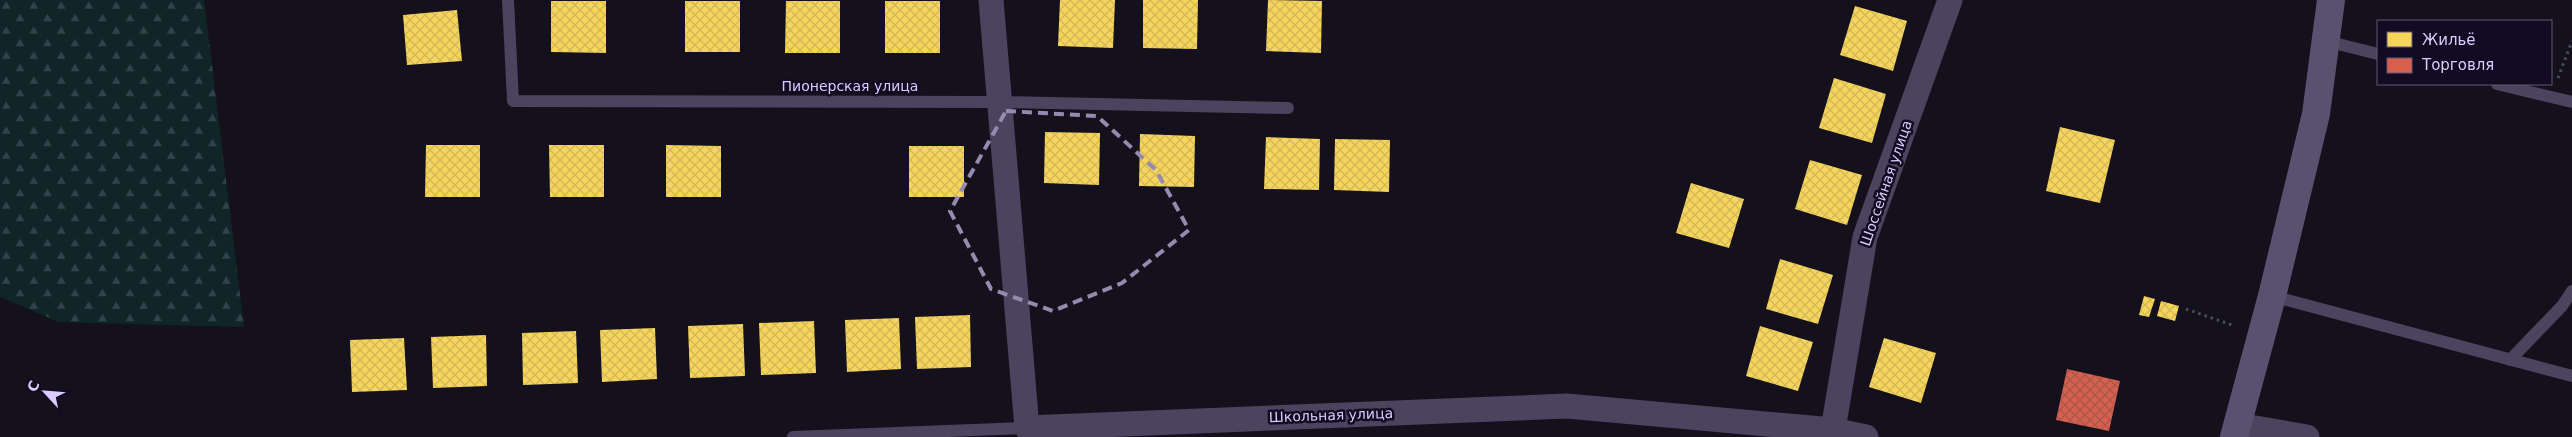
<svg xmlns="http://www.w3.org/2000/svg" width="2572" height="437" viewBox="0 0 2572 437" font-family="'DejaVu Sans',sans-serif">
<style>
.forest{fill:url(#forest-firs)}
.homes{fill:url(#homes-cross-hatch)}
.shops{fill:url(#shops-cross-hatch)}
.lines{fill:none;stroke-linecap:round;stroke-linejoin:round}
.path{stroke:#454f60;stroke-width:3;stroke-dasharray:2.5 4;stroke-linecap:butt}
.service{stroke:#4a445e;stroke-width:12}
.minor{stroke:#4a445e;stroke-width:25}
.secondary{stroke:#585170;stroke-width:28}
.marked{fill:none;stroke:#958ab0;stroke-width:4;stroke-dasharray:10 6;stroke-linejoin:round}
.labels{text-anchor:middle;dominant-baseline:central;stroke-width:5;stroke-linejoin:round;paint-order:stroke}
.street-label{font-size:14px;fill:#daccff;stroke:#130b21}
</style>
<defs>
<pattern id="forest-firs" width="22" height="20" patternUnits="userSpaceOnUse" patternTransform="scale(1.25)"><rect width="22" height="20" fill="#0f252a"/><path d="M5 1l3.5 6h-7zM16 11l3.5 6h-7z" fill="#31434a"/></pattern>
<pattern id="homes-cross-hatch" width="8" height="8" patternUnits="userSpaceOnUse" patternTransform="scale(1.25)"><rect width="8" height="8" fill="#f6d55c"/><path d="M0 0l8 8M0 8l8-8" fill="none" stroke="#d2b759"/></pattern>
<pattern id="shops-cross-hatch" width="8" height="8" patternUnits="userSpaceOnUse" patternTransform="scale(1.25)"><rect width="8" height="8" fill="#d6604d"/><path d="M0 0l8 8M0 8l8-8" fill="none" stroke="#a9564d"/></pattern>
</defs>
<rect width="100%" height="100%" fill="#14101c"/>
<path class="forest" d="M0 0H204L244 327 59 322 0 297Z"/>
<g class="homes">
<path d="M1060 0H1115L1113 48 1058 46Z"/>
<path d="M1143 0H1198L1197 49 1143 48Z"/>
<path d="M1268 0 1322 1 1321 53 1266 51Z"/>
<path d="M551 1H606V53L551 52Z"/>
<rect x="685" y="1" width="55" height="51"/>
<path d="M786 1H840V53H785Z"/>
<rect x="885" y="1" width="55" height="52"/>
<path d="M1855 6 1907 21 1893 71 1840 55Z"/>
<path d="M457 10 462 61 407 65 403 15Z"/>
<path d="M1834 78 1886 94 1872 143 1819 128Z"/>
<path d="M2060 127 2115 140 2100 203 2046 191Z"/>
<path d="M1045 132 1100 133 1099 185 1044 183Z"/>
<path d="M1140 134 1195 136 1194 187 1139 186Z"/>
<path d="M1266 137 1320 139 1319 190 1264 189Z"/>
<path d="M1335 139 1390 140 1389 192 1334 190Z"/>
<path d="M426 145H480V197H425Z"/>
<path d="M549 145H604V197H550Z"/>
<path d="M666 145 721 146V197H666Z"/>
<rect x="909" y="146" width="55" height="51"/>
<path d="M1810 160 1862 175 1847 225 1795 209Z"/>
<path d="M1691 183 1744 199 1729 248 1676 233Z"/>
<path d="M1780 259 1833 275 1818 324 1766 309Z"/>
<path d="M2144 296 2155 299 2149 317 2139 315Z"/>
<path d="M2161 301 2179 306 2175 321 2157 316Z"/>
<path d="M970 315 971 367 917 369 915 317Z"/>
<path d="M899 318 901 369 847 372 845 320Z"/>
<path d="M814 321 816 373 761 375 759 323Z"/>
<path d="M743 324 745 376 690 378 688 326Z"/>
<path d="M1760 326 1813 342 1798 391 1746 376Z"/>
<path d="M655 328 657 379 602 382 600 330Z"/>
<path d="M576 331 578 383 523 385 522 333Z"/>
<path d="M486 335 487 386 433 388 431 337Z"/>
<path d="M404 338 407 390 352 392 350 340Z"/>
<path d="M1884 338 1936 353 1921 403 1869 387Z"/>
</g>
<path class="shops" d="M2067 369 2120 381 2109 431 2056 420Z"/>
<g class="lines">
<g class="path">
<path d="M2558 78 2572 41"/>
<path d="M2186 309 2235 326"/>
</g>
<g class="service">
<path d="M508 0 513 101 999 102 1288 108"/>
<path d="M2326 41 2378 54"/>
<path d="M2497 84 2572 102"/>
<path d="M2272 296 2572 376"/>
<path d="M2510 360 2562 306 2572 291"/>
<path d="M793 437 1027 428"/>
</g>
<g class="minor">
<path d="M991 0 1027 428 1567 406 1833 430 1866 437"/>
<path d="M2238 425 2307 437"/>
<path d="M1833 430 1865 237 1950 0"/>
</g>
<path class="secondary" d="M2234 437 2272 296 2316 114 2331 0"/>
</g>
<path class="marked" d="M1006 111 1097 116 1156 170 1189 230 1122 283 1053 311 991 289 950 211Z"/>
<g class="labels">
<g class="street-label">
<text x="850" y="86">Пионерская улица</text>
<text transform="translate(1886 183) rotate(-71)">Шоссейная улица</text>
<text transform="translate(1331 415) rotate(-2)">Школьная улица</text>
</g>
</g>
<rect x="2377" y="20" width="175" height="65" fill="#130b21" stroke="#63587a"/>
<rect x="2387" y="32" width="25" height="15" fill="#f6d55c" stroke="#63587a"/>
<text x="2422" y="45" font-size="15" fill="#daccff">Жильё</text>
<rect x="2387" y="58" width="25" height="15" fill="#d6604d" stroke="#63587a"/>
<text x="2422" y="70" font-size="15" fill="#daccff">Торговля</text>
<g transform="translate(45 392) rotate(296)" stroke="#130b21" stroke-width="4" paint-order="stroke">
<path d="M0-4L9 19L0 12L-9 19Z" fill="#daccff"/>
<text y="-8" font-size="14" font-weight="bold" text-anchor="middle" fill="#daccff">С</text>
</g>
</svg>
